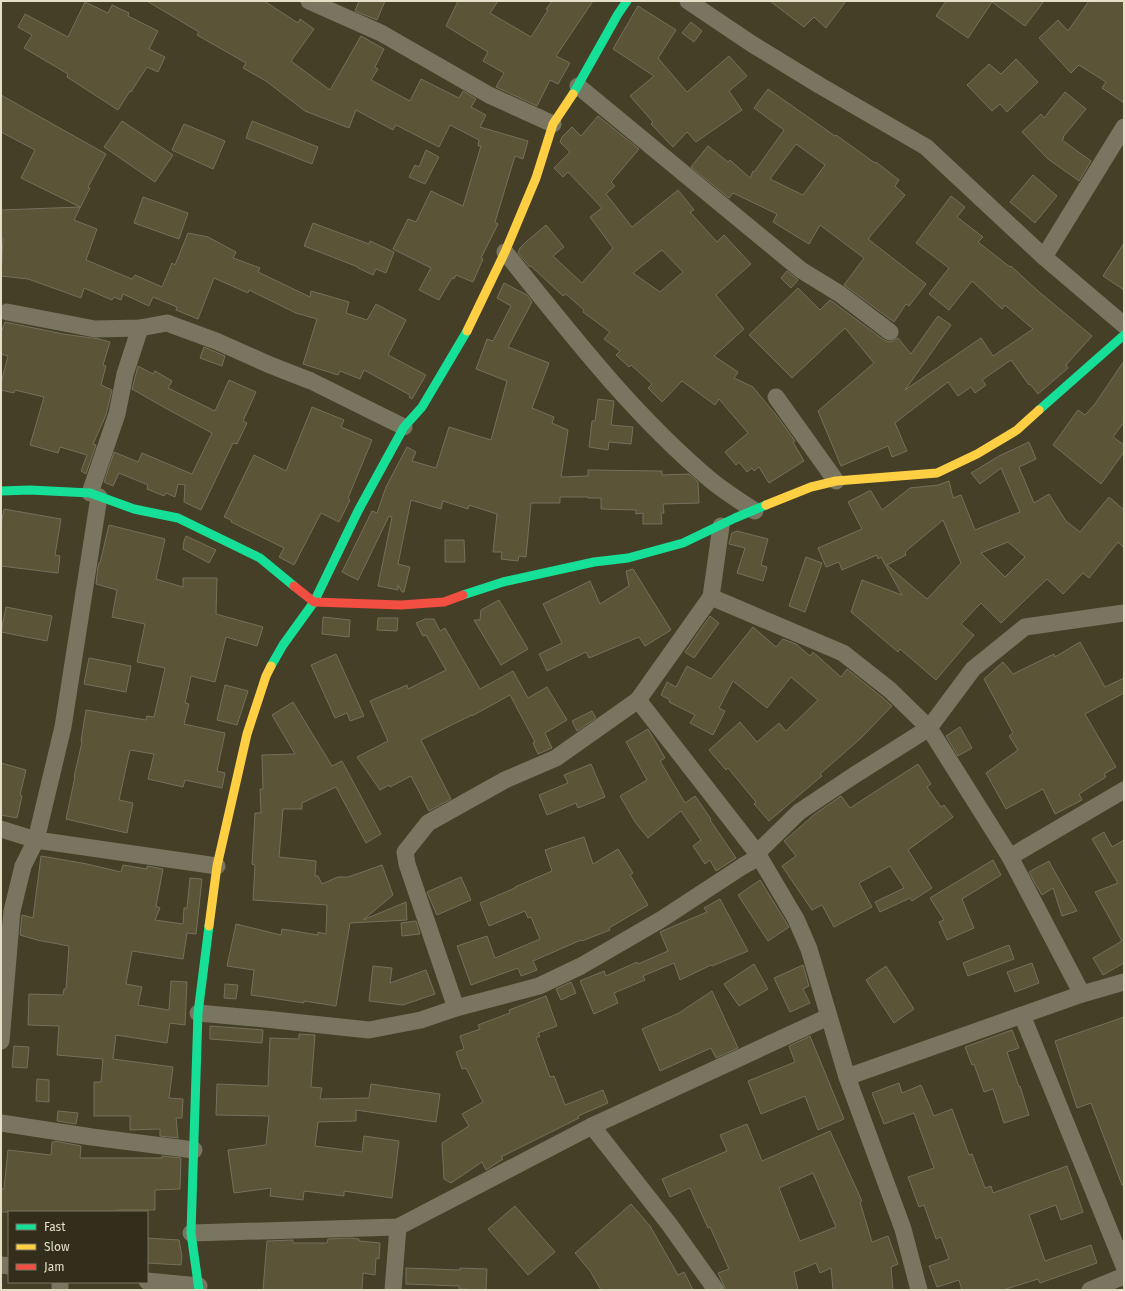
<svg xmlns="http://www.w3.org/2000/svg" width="1125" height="1291" viewBox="0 0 1125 1291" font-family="'Fira Sans',sans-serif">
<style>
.building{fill:#5b5437;stroke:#75705c;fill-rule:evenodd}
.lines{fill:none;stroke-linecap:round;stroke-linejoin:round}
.street{stroke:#7a7561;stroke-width:17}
.fast{stroke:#16e098;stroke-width:9}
.slow{stroke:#ffcf43;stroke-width:9}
.jam{stroke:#f24e42;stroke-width:9}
</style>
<rect width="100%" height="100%" fill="#453f27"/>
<g class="building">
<path d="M147 1H264L298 23 300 19 314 29 291 61 330 90 361 36 384 49 375 67 378 69 371 80 410 101 421 79 459 98 463 91 476 99 471 107 486 115 480 127 528 141 523 159 515 156 495 222 498 224 481 258 483 259 473 282 456 275 454 279 452 278 439 300 419 290 431 268 393 249 408 219 416 222 431 191 463 206 481 146H478L479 140 450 125 439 147 396 125 393 130 356 110 349 128 305 111 266 81 243 68 246 63 197 35 199 32Z"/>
<path d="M359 1H385L377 20 355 11Z"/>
<path d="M458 1H498L490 13 531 37 548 10 546 9 552 1H593L556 56 570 63 558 84 550 80 537 106 496 87 504 73 483 61 488 52 446 26Z"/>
<path d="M770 1H846L826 28 814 17 804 27Z"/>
<path d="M946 1H1044L1025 26 992 2 968 38 936 16Z"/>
<path d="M1089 1H1124V103L1102 88 1106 82 1079 65 1071 73 1039 38 1058 20 1068 31Z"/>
<path d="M85 2 108 13 112 5 129 13 128 16 158 31 149 49 165 57 158 72 147 67 131 92 130 91 118 110 67 77 68 74 24 48 32 35 18 27 25 14 68 37Z"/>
<path d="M638 6 676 30 658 58 687 92 729 56 747 76 729 91 742 110 696 142 687 132 673 147 651 124 653 122 630 96 654 76 613 49Z"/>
<path d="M691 22 702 31 694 42 682 33Z"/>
<path d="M1016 59 1038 82 1007 112 1000 104 992 111 967 85 989 64 1001 74Z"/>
<path d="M768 89 835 136 836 135 875 163 876 162 899 180 895 186 905 195 868 239 926 284 909 306 906 304 894 322 844 285 864 258 820 225 809 244 773 222 777 214 733 193 729 198 691 167 708 146 728 162 730 160 750 178 753 171 754 172 784 130 754 108ZM796 144 825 165 803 195 770 179Z"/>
<path d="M1065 92 1086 109 1063 137 1064 138 1062 140 1091 161 1079 181 1048 159 1022 132 1041 114 1044 118Z"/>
<path d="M1 95 106 154 88 187 90 188 74 220 97 229 86 260 132 279 135 275 162 287 172 263 175 265 188 233 208 237 236 252 233 258 260 268 258 272 310 297 311 291 349 302 346 313 367 320 376 304 406 320 388 355 426 375 412 399 409 397 410 395 364 370 360 379 340 371 338 375 303 364 317 319 296 313 249 290 248 293 214 278 198 319 176 310 177 307 153 297 149 306 123 294 121 300 114 297 112 300 84 288 81 298 28 279 1 276 3 238H1V210L80 207 21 178 35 150 1 132Z"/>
<path d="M598 116 639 149 611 182 615 186 606 194 632 227 678 190 694 210 690 212 717 242 724 235 751 264 716 295 744 329 714 356 738 372 734 378 753 387 780 420 795 441 793 442 804 461 769 483 759 467 754 471 752 468 747 472 739 462 736 465 725 452 748 433 719 399 715 405 682 381 662 402 648 388 652 384 631 365 629 367 616 355 620 351 604 339 610 332 583 312 584 310 566 294 563 296 531 266 530 267 518 253 520 248 526 242 546 225 564 247 553 256 582 283 613 248 590 217 602 208 568 172 563 177 554 168 570 152 560 142 562 137 572 127 581 136ZM662 250 683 272 660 292 633 273Z"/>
<path d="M122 121 173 155 155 182 104 147Z"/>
<path d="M252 121 318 147 312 164 246 138Z"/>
<path d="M184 124 225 141 213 169 172 150Z"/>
<path d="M426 150 439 157 425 184 409 177 415 165 419 167Z"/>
<path d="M1033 175 1057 196 1035 223 1010 202Z"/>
<path d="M951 196 965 207 957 217 983 237 978 242 1010 267 1011 266 1038 291 1092 336 1066 365 1068 368 1038 394 1030 384 1029 385 1011 360 982 380 986 385 975 393 971 387 958 396 948 382 895 423 907 451 892 457 888 446 841 466 818 411 874 363 845 328 792 378 749 335 798 288 820 310 830 300 884 340 889 342 893 341 898 338 911 354 938 316 951 325 905 390 981 338 993 356 1033 329 1005 305 1002 309 972 281 949 310 929 294 949 268 916 243Z"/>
<path d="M143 197 188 213 179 239 134 223Z"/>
<path d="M313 223 369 244 370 241 394 252 386 273 376 269 373 275 358 268V267L304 246Z"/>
<path d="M1124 243V290L1103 276Z"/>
<path d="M787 271 798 280 791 288 781 278Z"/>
<path d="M504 283 527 295 532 302 508 347 549 363 532 408 554 417 552 423 568 430 561 477 588 476V470L662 471V475L689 474 698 482 699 503 663 504 664 513H661L662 524H643V513L636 514V510L601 509V498H588V497H560V503H531L526 557 519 556 518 561 501 559 502 552H493L497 514 469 505 468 509 443 501 441 509 411 500 398 564 410 567 404 592H402L398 585V590L378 586 392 517 389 516 358 580 342 572 372 511 377 513 386 487 407 447 416 452 412 461 436 468 449 427 491 440 507 381 476 369 487 339 493 341 511 306 497 298Z"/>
<path d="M5 322 63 334 99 339 110 342 103 365 106 366 101 385 112 390 106 415 93 444 96 445 86 474 81 471 87 455 60 447 58 453 30 445 44 397 15 390 14 393 1 390V383L8 356 1 354V333Z"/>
<path d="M204 347 225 356 222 366 200 358Z"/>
<path d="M1124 361V422L1113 437 1124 445V452L1101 484 1053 445 1078 410 1085 415 1095 404Z"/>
<path d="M138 366 153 374 155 371 172 381 168 388 215 411 229 380 256 392 243 421 247 423 237 444 233 443 201 510 184 502 185 485 178 484 175 497 166 493 164 496 147 489 148 485 119 473 113 486 104 482 114 452 138 462 142 453 192 474 212 433 167 409 132 389Z"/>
<path d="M598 399 614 401 611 425 633 427 631 444 609 442 608 450 589 447 592 421H595Z"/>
<path d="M312 407 344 420 341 427 372 440 348 498 350 500 339 522 321 513 294 565 279 557 284 548 231 522V520L224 517 254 455 286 471Z"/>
<path d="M1029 442 1036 459 1019 467 1034 503 1049 494 1066 521 1080 532 1109 497 1124 510V548L1118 542 1089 578 1083 573 1063 594 1047 579 1001 623 981 603 961 624 974 635 936 680 900 649 898 652 851 612 862 580 902 595 881 557 878 559 877 555 842 570 839 562 826 567 818 548 862 529 848 502 869 491H871L882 510 910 488 938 485 949 481 953 498 961 495 975 530 1020 512 1001 468 980 484 971 473 999 456ZM943 520 961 563 927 599 887 565 906 555 905 552ZM1008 542 1025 557 1005 577 981 553Z"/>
<path d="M4 509 61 519 55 555 60 556 58 573 1 566V525Z"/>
<path d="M109 525 165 539 156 579 183 587V578H217L216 614 263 627 257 646 226 637 215 682 191 676 185 703 189 704 184 724 225 733 217 771 225 773 222 788 185 780 183 787 148 779 154 754 130 750 119 800 133 803 127 833 66 819 75 777H74L82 742 81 741 86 710 146 720 147 716 154 717 165 668 137 662 145 624 112 617 117 590 96 584 98 566 99 563H100Z"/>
<path d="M737 531 768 539 761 565 767 567 763 581 737 573 745 548 729 544 732 533Z"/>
<path d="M186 536 216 550 209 563 183 549 184 541Z"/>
<path d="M445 540H464L465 562H445Z"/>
<path d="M806 557 822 563 805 612 789 606Z"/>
<path d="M633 569 671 630 645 646 639 637 589 658 586 652 547 671 539 654 562 643 543 604 590 581 600 604 629 586 626 571Z"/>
<path d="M499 600 528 649 501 665 474 620H480L481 610Z"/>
<path d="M6 607 52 616 47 641 1 632Z"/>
<path d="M710 616 719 623 694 658 685 652Z"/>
<path d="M323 617 350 620 349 637 322 634Z"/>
<path d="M378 618H398L397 631 377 630Z"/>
<path d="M425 619H434L440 631 445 628 480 689 513 671 528 698 547 687 567 720 545 733 552 748 538 754 533 743 535 742 510 695 472 716V715L421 740 451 799 429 811 411 776 390 787 389 785 380 790 357 757 388 741 370 701 407 685 408 689 446 670 426 635 423 636 416 623Z"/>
<path d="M753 627 776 647 783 639 796 644 810 656 813 652 841 677 847 669 883 698 892 706 861 738 820 774 822 776 811 785 769 821 754 804 756 802 728 768 726 770 709 750 740 722 757 742 779 723 786 731 818 700 791 677 767 708 733 681 719 708 725 711 713 735 690 723 695 715 669 702 670 700 661 695 667 682 676 687 687 666 711 679Z"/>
<path d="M1080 642 1105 687 1124 678V693L1085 714 1116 767 1104 774 1106 777 1079 794 1082 800 1055 814 1043 789 1006 809 986 773 1018 750 1009 736 1013 733 984 679 1003 662 1013 674 1054 654 1055 657Z"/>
<path d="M336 654 364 716 350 721 347 713 335 718 311 665Z"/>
<path d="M89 658 131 666 126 692 84 684Z"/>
<path d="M225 685 248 691 237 725 217 720Z"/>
<path d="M293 702 332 766 342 761 381 834 366 843 336 787 302 803V809H283L279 857 316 861 315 876H318L322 884 338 877H348L382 865 393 895 363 920 406 902 407 920 350 923 336 1006 304 1001V1003L251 995 254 970 227 966 236 924 281 935 282 929 318 935V932L326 934 327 905 253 900 255 865 252 864 255 813H261L260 789H263L262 755 295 754 272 715Z"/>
<path d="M592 711 596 718 577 731 572 721Z"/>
<path d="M960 727 972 748 958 756 946 736Z"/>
<path d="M648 729 665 758 660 761 685 803 695 796 711 819 710 820 736 858 716 871 710 860 705 864 693 846 701 840 681 811 648 838 635 822 620 796 647 780 626 742Z"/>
<path d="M1 763 26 770 20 795 22 796 17 818 1 815Z"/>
<path d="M591 764 605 797 578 808 576 803 547 815 539 795 568 783 564 775Z"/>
<path d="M918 764 931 784 927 787 941 807 944 805 953 817 908 850 932 888 912 901 910 898 880 912 875 902 904 888 890 866 859 883 872 907 834 927 822 905 812 910 782 866 796 856 784 841 815 814 841 796 850 808Z"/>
<path d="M1104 832 1112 847 1124 840V963L1103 975 1093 958 1122 941 1095 892 1118 883 1092 839Z"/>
<path d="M584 837 593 864 618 849 633 873 630 875 648 905 609 928 610 930 582 941 581 940 533 961 537 970 521 976 518 968 471 985 457 946 487 936 495 958 540 939 531 917 528 918 525 911 489 926 480 903 515 888V887L552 871 545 850Z"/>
<path d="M41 856 87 864 121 872 123 865 147 869V866L163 869 156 906 160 908 155 920 183 924 184 908H187L190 878 202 879 196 934 187 933 183 959 132 951 126 984 142 987 138 1005 169 1010 171 981 187 982 185 1025 170 1023 167 1043 116 1035 113 1059 173 1067 169 1098 183 1099 182 1118H176L178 1138 160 1136V1129L130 1130V1116H94V1082H101L103 1059 57 1055 59 1026 28 1025 29 994 63 995 64 989H66L69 946 37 940 20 935 22 915 33 918Z"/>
<path d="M993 860 1001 875 962 899 974 928 947 940 939 922 944 920 930 898Z"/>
<path d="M1049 861 1052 867 1077 911 1062 916 1053 888 1042 895 1033 880 1029 872Z"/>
<path d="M461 877 471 900 437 915 427 892Z"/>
<path d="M760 880 789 927 768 941 738 895Z"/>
<path d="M720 899 748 951 712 966 711 965 680 980 674 963 643 976 645 980 614 993 618 1003 594 1014 580 981 604 971 606 976 637 962 638 964 668 951 660 932 707 912 704 908Z"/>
<path d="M416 921 420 934 402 936 401 923Z"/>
<path d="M1009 945 1014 959 968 976 963 963Z"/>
<path d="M1032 963 1039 983 1015 992 1007 972Z"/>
<path d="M754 964 768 989 739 1006 724 984Z"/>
<path d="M803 965 809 986 803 989 810 1003 790 1012 774 978Z"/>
<path d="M373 966 392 968 390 983 426 970 435 994 403 1005 369 1001Z"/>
<path d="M886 966 914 1009 894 1023 866 980Z"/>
<path d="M571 982 576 993 561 1000 556 989Z"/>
<path d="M225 984 238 985 236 999 224 998Z"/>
<path d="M712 991 738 1048 716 1058 711 1048 660 1071 642 1029 679 1013Z"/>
<path d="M546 996 557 1026 538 1033 540 1036 536 1038 550 1077 554 1076 565 1105 603 1090 608 1103 578 1116 579 1118 501 1157 503 1159 486 1170 482 1162 451 1183 444 1179 442 1143 469 1126 462 1114 483 1102 466 1068 462 1069 456 1052 464 1049 460 1036 480 1029 478 1025 510 1013 509 1010Z"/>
<path d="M1124 1017V1185H1122L1091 1103 1077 1108 1055 1041Z"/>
<path d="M210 1026 263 1030 262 1043 210 1039Z"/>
<path d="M1012 1030 1019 1048 1007 1052 1019 1087 1020 1086 1029 1115 1004 1123 993 1089 984 1092 974 1064 972 1065 965 1047Z"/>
<path d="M299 1034 315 1035 311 1087 322 1088 320 1099 369 1098 371 1084 440 1094 436 1122 356 1110V1121L318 1122 315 1146 362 1152 364 1136 399 1141 392 1198 344 1191V1196L304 1191 303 1200 270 1196 271 1188 234 1193 228 1150 266 1145 269 1116 216 1115 217 1084 268 1086 270 1038 299 1039Z"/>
<path d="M810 1036 844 1119 818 1130 805 1096 761 1114 748 1081 795 1062 789 1046Z"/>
<path d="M14 1046 29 1047 27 1068 12 1067Z"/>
<path d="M37 1079 49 1080V1102L36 1101Z"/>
<path d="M899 1083 902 1093 921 1085 934 1116 952 1109 969 1155 972 1154 985 1188 991 1186 993 1193 1067 1166 1083 1212 1061 1220 1056 1205 1029 1215 1045 1261 1091 1245 1097 1263 1040 1283 1038 1279 1003 1290H962L959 1280 937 1287 929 1266 949 1259 941 1237 936 1239 924 1205 919 1207 908 1177 934 1168 914 1113 884 1124 872 1093Z"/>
<path d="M58 1111 78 1113 76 1124 57 1121Z"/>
<path d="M747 1124 762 1161 830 1131 862 1201 860 1202 872 1242 888 1236 898 1264 891 1267 893 1290H833L831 1268 820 1273 816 1263 794 1272 798 1290H726L718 1273 729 1269 710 1227 708 1228 690 1188 670 1197 662 1179 727 1151 720 1135ZM813 1173 836 1227 800 1241 779 1188Z"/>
<path d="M55 1141 81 1146 80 1158H162V1156L181 1158 180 1189 155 1190V1210H117V1212H1V1189H4L8 1150 51 1155 52 1142H55Z"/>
<path d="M631 1204 650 1226 678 1275 684 1272 693 1290H601L590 1271 575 1253Z"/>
<path d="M515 1206 555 1252 528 1275 488 1229Z"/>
<path d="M147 1238 179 1240 182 1256 181 1265 147 1263Z"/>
<path d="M351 1238 359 1239V1241L380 1243 379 1259 376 1258 375 1275 363 1273 362 1290H263L267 1241 293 1240V1243H327L328 1239Z"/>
<path d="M406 1268 460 1270V1268L487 1269 486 1290 459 1289V1286L406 1284Z"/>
</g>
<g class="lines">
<g class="street">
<path d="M309 1 381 33 489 95 553 124"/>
<path d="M688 1 752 44 819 85 926 147 1044 257 1124 325"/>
<path d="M578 86 801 270 840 294 890 332"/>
<path d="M505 252C570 333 633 415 713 482 726 492 741 502 755 511"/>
<path d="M1044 257 1124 127"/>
<path d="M7 312 95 329 140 328 167 323 216 341 270 365 311 381 404 427"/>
<path d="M776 397 836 481"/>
<path d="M90 493 117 414 125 374 140 328"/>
<path d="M711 597 843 653 890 690 929 728 1010 857 1082 994"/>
<path d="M638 700 757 853 796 919 809 949 847 1077 903 1229 919 1290"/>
<path d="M1 829 36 840 217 866"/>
<path d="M757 853 799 812 853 776 929 728 973 669 1025 627 1124 613"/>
<path d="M1010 857 1124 790"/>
<path d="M456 1008 407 864 405 852 428 823 505 780 556 758 638 700 711 597 721 526"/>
<path d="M198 1013 265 1019 369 1030 421 1020 456 1008 539 986 581 966 662 919 743 866 759 857"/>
<path d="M1022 1015 1124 1266"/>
<path d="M1 1041 12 911 23 866 36 840 63 727 99 497"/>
<path d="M847 1077 1082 994 1124 982"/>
<path d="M1 1123 92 1137 194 1150"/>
<path d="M592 1126 669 1224 716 1290"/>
<path d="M191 1233 398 1227 592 1126 828 1017"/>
<path d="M1 1265 9 1266"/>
<path d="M147 1281 199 1286"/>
<path d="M60 1282V1290"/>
<path d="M393 1290 398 1227"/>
<path d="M1090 1290 1124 1276"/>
</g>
<g class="fast">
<path d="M573 94 618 14 627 1"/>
<path d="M1039 410 1124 335"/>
<path d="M1 491 30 490 90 493 134 509 178 518 260 558 294 586"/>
<path d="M463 595 503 582 594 562 628 558 683 543 735 518 766 505"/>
<path d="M271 666 283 645 314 602 358 511 404 427 422 407 467 331"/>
<path d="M199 1290 191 1233 198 1013 209 926"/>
</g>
<g class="slow">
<path d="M467 331 505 252 536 178 553 124 573 94"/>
<path d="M766 505 811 487 836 481 937 473 977 454 1017 430 1039 410"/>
<path d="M209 926 217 866 247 734 266 676 271 666"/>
</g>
<path class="jam" d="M294 586 314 602 401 605 444 602 463 595"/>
</g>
<rect width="1125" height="1291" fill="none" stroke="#e5dfc7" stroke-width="4"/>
<rect x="8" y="1211" width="140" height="72" fill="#322e1b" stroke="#7a7560"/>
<rect x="16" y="1224" width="20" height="6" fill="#16e098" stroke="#7a7560"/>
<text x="44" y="1231" font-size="12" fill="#e5dfc7">Fast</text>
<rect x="16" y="1244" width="20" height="6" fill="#ffcf43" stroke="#7a7560"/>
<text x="44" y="1251" font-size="12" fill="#e5dfc7">Slow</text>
<rect x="16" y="1264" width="20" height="6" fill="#f24e42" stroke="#7a7560"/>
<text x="44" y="1271" font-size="12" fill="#e5dfc7">Jam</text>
</svg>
